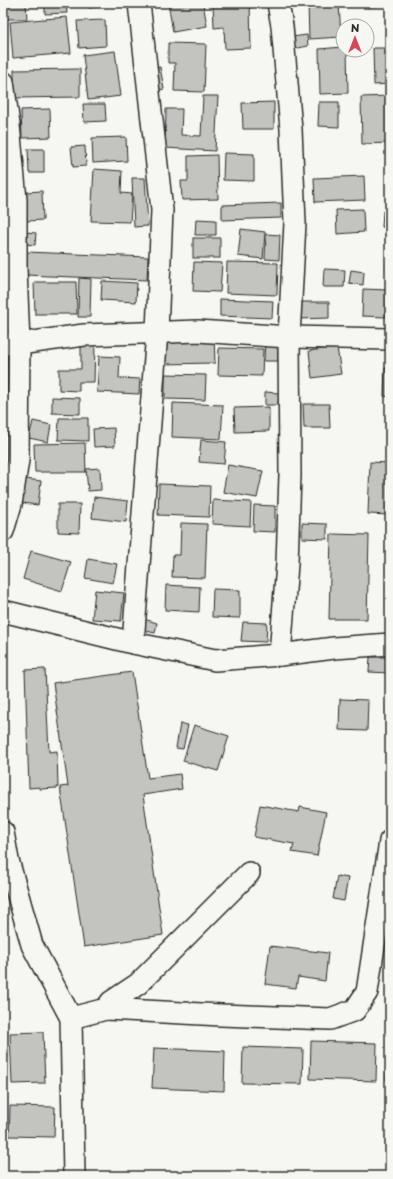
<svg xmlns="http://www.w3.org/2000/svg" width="393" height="1179" viewBox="0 0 393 1179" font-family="'Playpen Sans',sans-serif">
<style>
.building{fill:#c3c3c0;stroke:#2b2b2b}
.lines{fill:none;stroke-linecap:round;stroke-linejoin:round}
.minor-casing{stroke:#2b2b2b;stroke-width:24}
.minor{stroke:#f6f6f2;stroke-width:21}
</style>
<rect width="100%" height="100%" fill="#f6f6f2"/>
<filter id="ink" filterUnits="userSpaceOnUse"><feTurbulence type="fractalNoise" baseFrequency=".025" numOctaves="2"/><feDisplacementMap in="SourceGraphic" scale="8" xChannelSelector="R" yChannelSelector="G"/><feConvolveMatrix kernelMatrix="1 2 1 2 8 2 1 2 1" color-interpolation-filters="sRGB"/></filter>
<g filter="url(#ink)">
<g class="building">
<path d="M4 3H26L27 19H4Z"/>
<path d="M29 3H66L67 13 45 14V6H29Z"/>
<path d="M88 3H118L89 8Z"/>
<path d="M168 3H203L207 26 173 32Z"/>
<path d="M213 3H250L251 48 225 49 224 27 214 28Z"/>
<path d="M308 3H339L341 37 309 39Z"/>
<path d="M367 3H390V4L367 7Z"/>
<path d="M67 17 71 53 13 58 10 22Z"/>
<path d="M105 20 106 46 79 48 77 21Z"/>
<path d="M307 35 308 46 293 49 292 37Z"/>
<path d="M168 43 206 44 204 92 174 91 175 63H168Z"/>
<path d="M343 47V50H347L348 93 320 94 319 49Z"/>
<path d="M373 48H390V84L374 85Z"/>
<path d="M115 51 121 96 88 100 83 55Z"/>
<path d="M160 67 164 89 153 91 149 69Z"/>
<path d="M80 69V97L14 98V70Z"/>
<path d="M203 96H218L215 151 165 148 166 109H182L181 135 201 136Z"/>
<path d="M390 96V143L362 144 361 97Z"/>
<path d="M274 102V129H243L242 103Z"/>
<path d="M319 102H339V127L318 126Z"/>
<path d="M83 104H105L106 121 84 122Z"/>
<path d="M50 109 51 137 22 138 21 110Z"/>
<path d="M126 137 127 161 93 163 92 138Z"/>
<path d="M85 146 86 166 73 167 71 147Z"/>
<path d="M28 149H44V173H29Z"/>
<path d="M224 153 254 154V181L223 180Z"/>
<path d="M217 155 218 199 182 200 181 181H188V156Z"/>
<path d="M94 169 122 171 121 193 132 194 130 222 91 221Z"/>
<path d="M364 176 365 200 315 202 314 178Z"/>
<path d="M132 178H145L148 226 134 227Z"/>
<path d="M42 191 43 220 27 221 26 192Z"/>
<path d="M281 203V218L222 220V205Z"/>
<path d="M363 209 364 232 337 234 336 210Z"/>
<path d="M383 211H390V228L382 227Z"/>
<path d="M196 219 216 220V235H195Z"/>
<path d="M241 229 265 232 263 259 238 256Z"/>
<path d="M26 232 36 233 35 245 25 244Z"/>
<path d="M266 234 280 235 279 260 265 259Z"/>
<rect x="193" y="238" width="27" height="20"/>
<path d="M26 252 148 257 147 280 25 275Z"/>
<path d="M194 262 222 263 220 292 193 291Z"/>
<path d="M227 262 278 263 277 295 226 293Z"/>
<path d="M324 269 345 270 344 287H323Z"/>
<path d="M351 270 364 272 363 285 349 283Z"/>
<path d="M79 278 91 279 90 317H78Z"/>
<path d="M102 281 137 283 136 302 101 300Z"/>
<path d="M34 282H76L77 314H35Z"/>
<path d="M363 289 388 290 386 317 362 316Z"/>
<path d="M220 299 273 301 272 318 220 316Z"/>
<path d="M298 302H329V318L298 319Z"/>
<path d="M214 336 215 363 162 364V338Z"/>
<path d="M265 338H278V361H264Z"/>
<path d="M81 343H95L94 382H79V391L59 390V369H81Z"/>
<path d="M337 347 341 374 312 378 309 351Z"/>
<path d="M219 348 263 349 262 376 218 375Z"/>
<path d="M99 356 120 357 119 378 140 379 139 394 97 392Z"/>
<path d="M385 368H390V397L384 396Z"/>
<path d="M165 374 206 375 205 400 165 399Z"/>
<path d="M265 392 279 393 278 405H265Z"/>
<path d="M52 397 80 398V414L52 413Z"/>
<path d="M173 403 223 405 221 439 172 437Z"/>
<path d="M303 404H329L330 428H304Z"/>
<path d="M269 407V431L235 432 234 408Z"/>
<path d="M59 418H88V441L58 440Z"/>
<path d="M33 421 51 425 48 442 29 438Z"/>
<path d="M114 428 115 446 94 447 93 429Z"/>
<path d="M201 440 226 442 224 464 199 462Z"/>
<path d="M85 443 86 472H35L34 444Z"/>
<path d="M370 462 390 463V515L368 514Z"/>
<path d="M228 465 263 471 257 498 223 492Z"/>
<path d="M100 468 101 490 88 491 86 469Z"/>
<path d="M25 479 41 481 38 505 22 503Z"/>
<path d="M159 484 210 486 209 517 158 515Z"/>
<path d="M94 497 128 501 126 522 92 518Z"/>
<path d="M213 500 251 502 250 526 212 524Z"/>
<path d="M58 504H80L79 533 58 532Z"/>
<path d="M254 505 275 506V532L253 531Z"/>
<path d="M181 523 207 524 205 578 172 577 173 555H180Z"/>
<path d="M302 523 327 524V539L302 538Z"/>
<path d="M331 534 369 535 367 619H329Z"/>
<path d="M31 551 71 562 62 591 23 579Z"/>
<path d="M88 559 117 564 113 583 85 578Z"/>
<path d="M166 585 200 587 199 612 165 610Z"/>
<path d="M213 589 240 590V618L212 617Z"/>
<path d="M95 590 124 593 121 621 92 619Z"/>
<path d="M144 619 157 623 155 633 142 630Z"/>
<path d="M243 622 267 623 266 642 241 641Z"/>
<path d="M370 657H390V673L369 672Z"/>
<path d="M45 669 49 752 57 751 58 788 40 789V787L29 788 25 670Z"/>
<path d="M132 672 148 778 180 774 182 789 143 795 163 935 84 947 60 787 68 786 53 683Z"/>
<path d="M340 699 368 700 367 731 339 730Z"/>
<path d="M180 724 188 725 183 749 176 748Z"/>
<path d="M194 725 229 736 218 771 183 761Z"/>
<path d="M260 805 299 812 300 807 326 812 317 856 292 852 294 844 254 837Z"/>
<path d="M337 876 348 878 344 901 333 899Z"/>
<path d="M270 946 328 953 325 981 298 977 296 988 265 984Z"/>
<path d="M43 1032 45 1083 12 1084 10 1033Z"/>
<path d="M311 1041 377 1043 376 1081 310 1079Z"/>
<path d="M388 1044H390V1080H386Z"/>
<path d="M243 1047 303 1049 302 1084 242 1083Z"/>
<path d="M154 1048 225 1051 224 1091 152 1088Z"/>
<path d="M10 1106 55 1107 54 1137 9 1136Z"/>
</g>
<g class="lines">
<g class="minor-casing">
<g id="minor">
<path d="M278 3 282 26 291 129 295 223 289 337 290 475 287 564 280 655"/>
<path d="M3 82 9 125 16 200V269L19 344 18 460 11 504 3 531"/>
<path d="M3 344H19L84 335 198 331 289 337 390 339"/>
<path d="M3 611 133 643 215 660 280 655 334 648 390 644"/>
<path d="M133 643 157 332 162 210 139 3"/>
<path d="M3 832 8 860 32 945 71 1018 74 1176"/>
<path d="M106 1009 221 1015 330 1019 355 1010 367 992 390 841"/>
<path d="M71 1018 106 1009 111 1002 138 984 249 873"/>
</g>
</g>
<use href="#minor" class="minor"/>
</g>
</g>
<rect width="393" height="1179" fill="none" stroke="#f6f6f2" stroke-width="16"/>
<rect x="8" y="8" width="377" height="1163" fill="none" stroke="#2b2b2b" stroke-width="1.5" filter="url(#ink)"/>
<g transform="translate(355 38)"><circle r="19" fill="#f6f6f2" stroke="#a5a5a2"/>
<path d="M0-3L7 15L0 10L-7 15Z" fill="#d1495b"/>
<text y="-6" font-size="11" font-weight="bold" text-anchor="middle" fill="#2b2b2b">N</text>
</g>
</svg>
